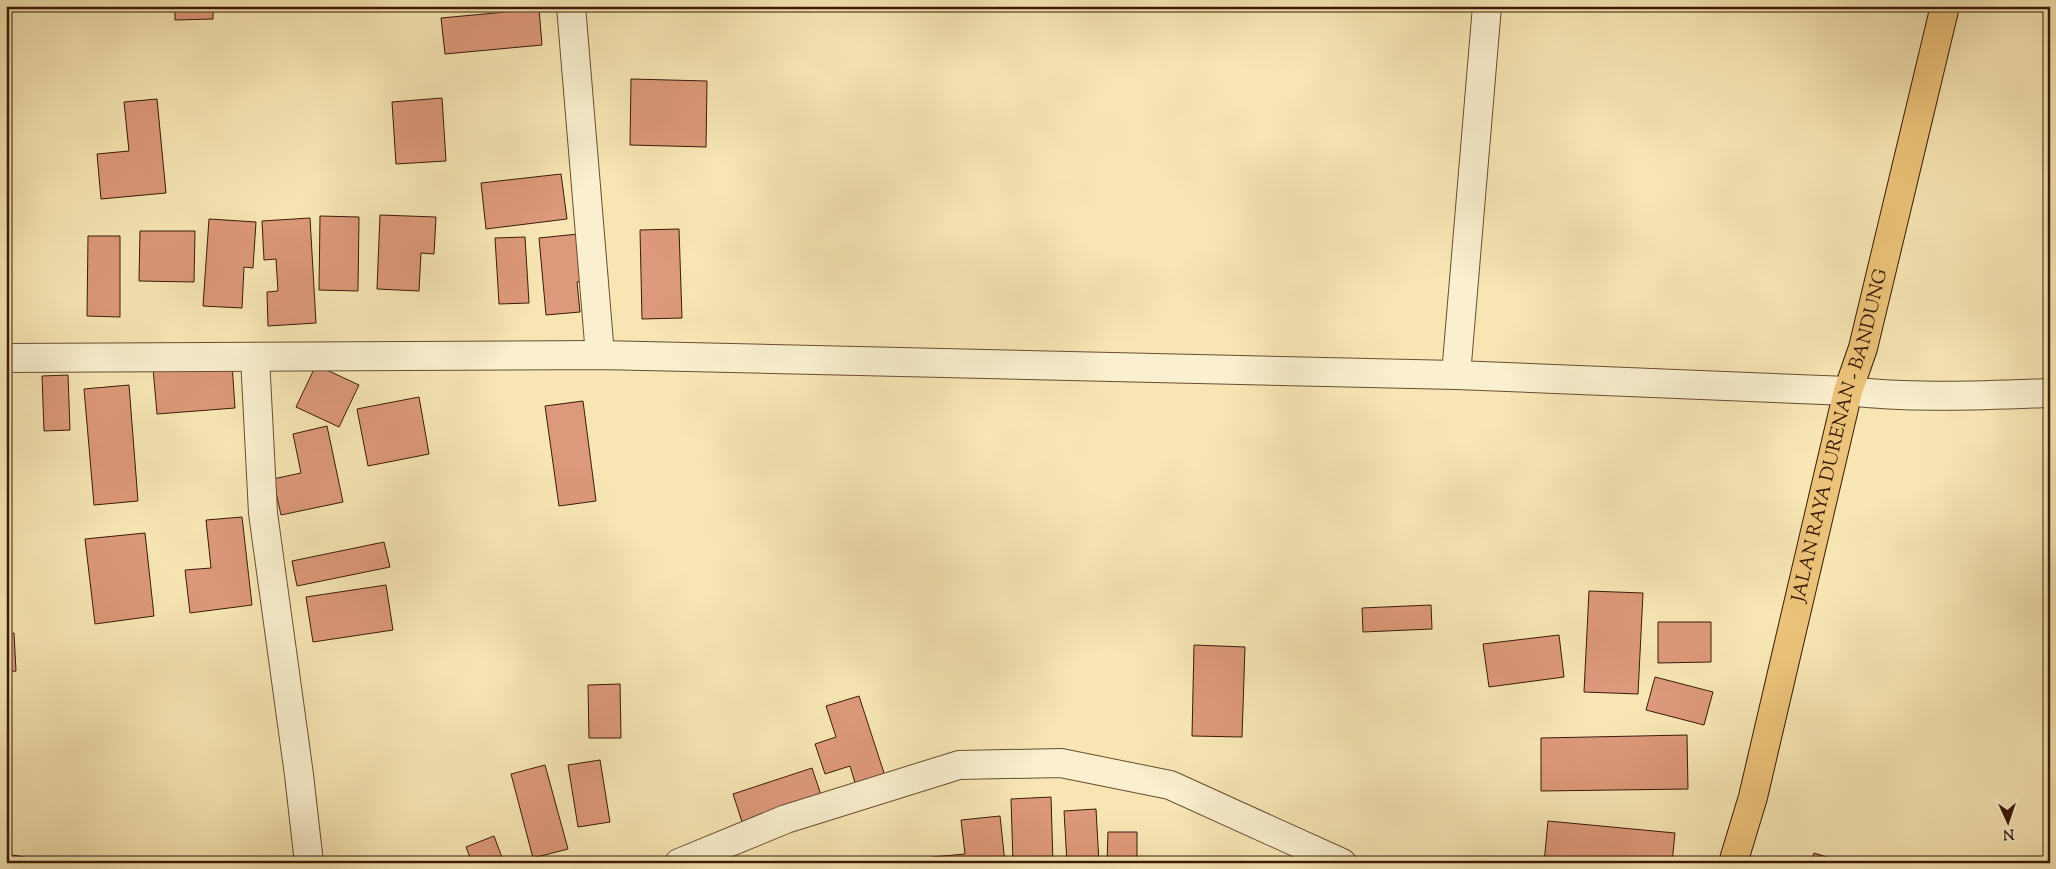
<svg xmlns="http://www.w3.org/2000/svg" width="2056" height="869" viewBox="0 0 2056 869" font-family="'Sorts Mill Goudy',serif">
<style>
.building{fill:#dd997b;stroke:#391b06}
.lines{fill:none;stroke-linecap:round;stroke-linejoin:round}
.minor-casing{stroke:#684e32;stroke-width:30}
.major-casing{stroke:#391b06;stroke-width:30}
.minor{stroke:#faefce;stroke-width:28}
.major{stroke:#ecc37a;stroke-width:28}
.labels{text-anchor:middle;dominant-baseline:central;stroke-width:5;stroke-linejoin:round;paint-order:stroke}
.street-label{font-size:19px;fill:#391b06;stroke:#faefce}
</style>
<rect width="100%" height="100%" fill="#f7e6b4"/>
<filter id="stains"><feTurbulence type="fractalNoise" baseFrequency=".004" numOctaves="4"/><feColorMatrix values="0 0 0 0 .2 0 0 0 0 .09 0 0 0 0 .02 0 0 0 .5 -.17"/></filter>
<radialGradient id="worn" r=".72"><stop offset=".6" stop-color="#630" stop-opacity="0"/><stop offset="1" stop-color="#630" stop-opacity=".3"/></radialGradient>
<g class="building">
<path d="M175 6H213V19L175 20Z"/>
<path d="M539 9 542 45 445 54 441 18Z"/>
<path d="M631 79 707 81 706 147 630 145Z"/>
<path d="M442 98 446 161 396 164 392 102Z"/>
<path d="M157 99 166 193 101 199 97 154 129 151 124 102Z"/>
<path d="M561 174 567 219 486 229 481 183Z"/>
<path d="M380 215 436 217 434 254 421 253 419 291 377 289Z"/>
<path d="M320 216 359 217 358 291 319 290Z"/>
<path d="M310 218 316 323 268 326 267 292 278 291 276 259 264 260 262 221Z"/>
<path d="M209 219 256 222 253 268 244 267 242 308 203 306Z"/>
<path d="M679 229 682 318 642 319 640 230Z"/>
<path d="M140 231H195L194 282 139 281Z"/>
<path d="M578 234 583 281 577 282 580 312 546 315 539 238Z"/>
<path d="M88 236H120V317L87 316Z"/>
<path d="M525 237 529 303 499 304 495 238Z"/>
<path d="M232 363 235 408 157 414 153 368Z"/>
<path d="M316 365 359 385 339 427 296 407Z"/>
<path d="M68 375 70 430 44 431 42 376Z"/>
<path d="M129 385 138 501 94 505 84 389Z"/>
<path d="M419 397 429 454 368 466 357 409Z"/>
<path d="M583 401 596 501 559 506 545 406Z"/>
<path d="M327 426 343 502 281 515 273 479 301 473 293 434Z"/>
<path d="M242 517 252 605 190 613 185 570 211 568 206 520Z"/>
<path d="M145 533 154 616 95 624 85 539Z"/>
<path d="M384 542 390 567 297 586 292 561Z"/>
<path d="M386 585 393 630 313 642 306 597Z"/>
<path d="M1589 591 1643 593 1638 694 1584 692Z"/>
<path d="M1431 605 1432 629 1363 632 1362 608Z"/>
<path d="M1658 622H1711V662L1658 663Z"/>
<path d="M14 633 16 671 6 672V634Z"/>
<path d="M1559 635 1564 677 1489 687 1483 644Z"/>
<path d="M1194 645 1245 647 1242 737 1192 736Z"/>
<path d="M1655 677 1713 692 1704 725 1646 710Z"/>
<path d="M620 684 621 738H589L588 685Z"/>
<path d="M859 696 885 776 856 786 850 766 825 774 815 744 836 737 826 706Z"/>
<path d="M1687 735 1688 789 1541 791V738Z"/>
<path d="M600 760 610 822 578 827 568 765Z"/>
<path d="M545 765 568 849 533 858 511 774Z"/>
<path d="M812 768 824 804 745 831 733 794Z"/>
<path d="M1051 797 1053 863H1013L1011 799Z"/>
<path d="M1096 809 1099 863H1067L1064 811Z"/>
<path d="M1000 816 1005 863H932L931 857 965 854 961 820Z"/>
<path d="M1548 821 1675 833 1672 863H1544Z"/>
<path d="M1108 832H1137V863H1107Z"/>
<path d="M494 836 504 863H472L466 847Z"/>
<path d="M1814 853 1846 863H1811Z"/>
<path d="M6 854 31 858V863H6Z"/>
<path d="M847 857 849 863H832Z"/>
</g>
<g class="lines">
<g class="minor-casing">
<g id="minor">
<path d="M571 6 600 355"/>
<path d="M255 357 263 513 299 775 309 863"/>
<path d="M6 358 600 355 1456 375 1848 391C1915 399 1983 395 2050 393"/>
<path d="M1456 375 1487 6"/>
<path d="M679 863 786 819 959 765 1061 763 1170 785 1342 863"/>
</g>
</g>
<g class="major-casing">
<g id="major">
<path id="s1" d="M1733 863 1753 797 1848 391 1863 348 1945 6"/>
</g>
</g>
<use href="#minor" class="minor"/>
<use href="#major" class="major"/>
</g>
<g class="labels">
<g class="street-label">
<text stroke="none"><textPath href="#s1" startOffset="441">JALAN RAYA DURENAN - BANDUNG</textPath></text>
</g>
</g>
<rect width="2056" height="869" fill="none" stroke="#f7e6b4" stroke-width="25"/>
<rect x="8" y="8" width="2041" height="854" fill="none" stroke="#391b06" stroke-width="2.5"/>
<rect x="12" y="12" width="2031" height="844" fill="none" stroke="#391b06"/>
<g transform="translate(2008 822) rotate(177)" stroke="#faefce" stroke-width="4" paint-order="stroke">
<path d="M0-4L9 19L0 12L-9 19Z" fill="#391b06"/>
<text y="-8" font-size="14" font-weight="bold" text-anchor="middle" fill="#391b06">N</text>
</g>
<rect width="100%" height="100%" filter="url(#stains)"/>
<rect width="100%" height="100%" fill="url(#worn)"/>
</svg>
